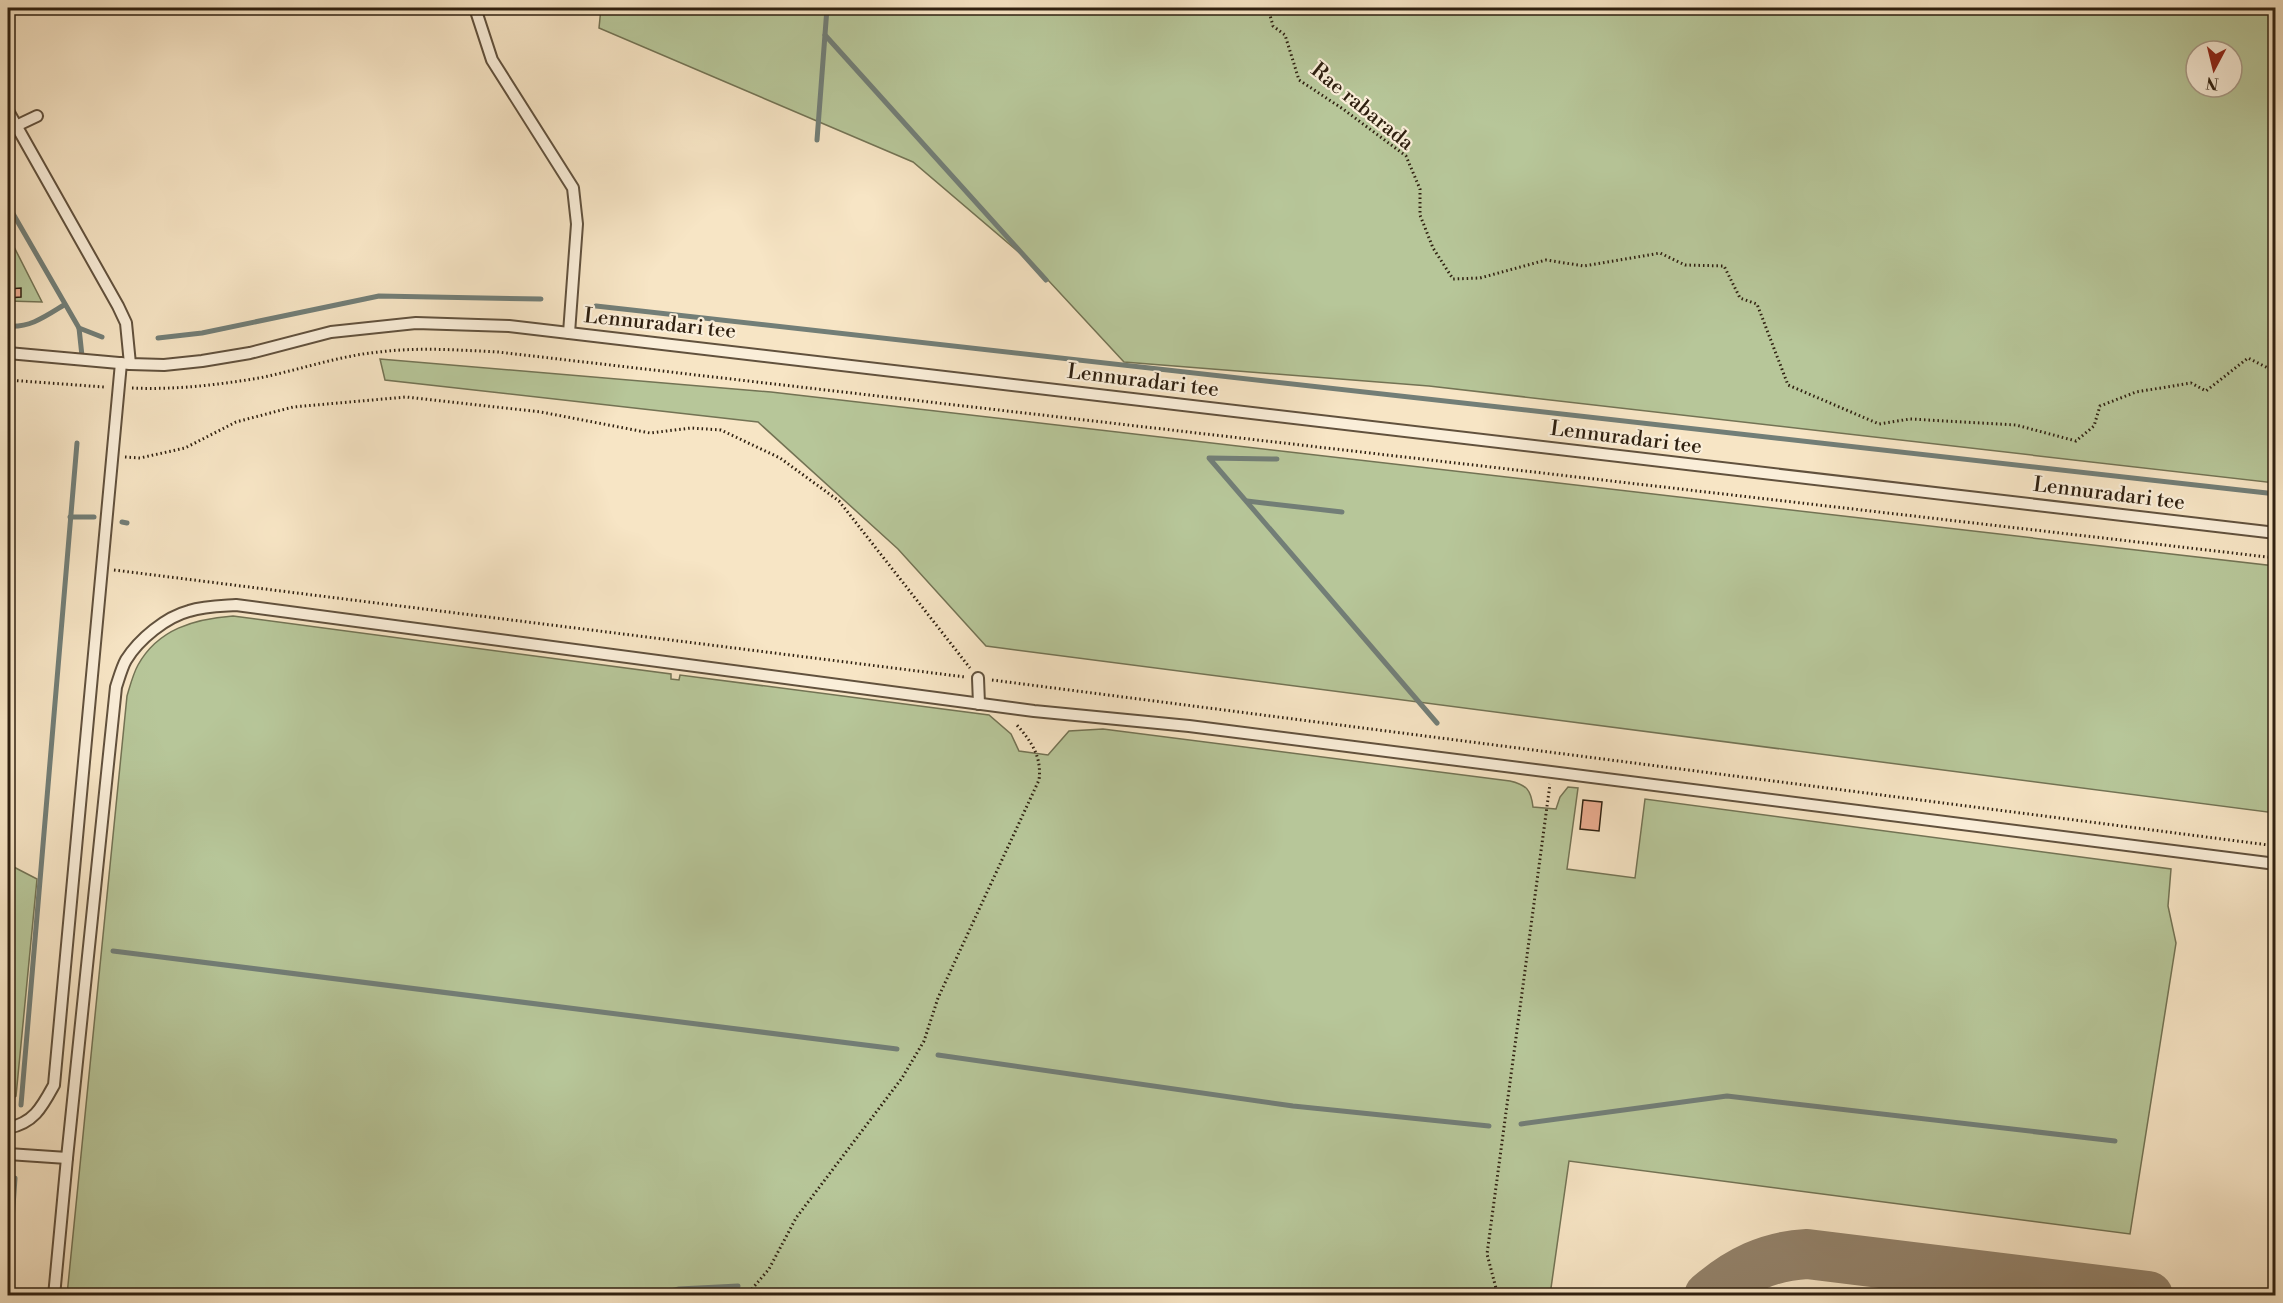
<svg xmlns="http://www.w3.org/2000/svg" width="2283" height="1303" viewBox="0 0 2283 1303" font-family="'Libre Bodoni',serif">
<style>
.green{fill:#b7c699;stroke:#737354;stroke-width:1.5;fill-rule:evenodd}
.lines{fill:none;stroke-linecap:round;stroke-linejoin:round}
.stream{stroke:#727e77;stroke-width:5}
.taxiway{stroke:#93826a;stroke-width:50}
.building{fill:#ecad91;stroke:#2f2010;stroke-width:1.5}
.lane-casing{stroke:#61513d;stroke-width:14}
.path{stroke:#2f2010;stroke-width:3;stroke-dasharray:1.5 3;stroke-linecap:butt}
.lane{stroke:#faeed9;stroke-width:10}
.labels{text-anchor:middle;dominant-baseline:central;stroke-width:4.5;stroke-linejoin:round;paint-order:stroke}
.street-label{font-size:21px;fill:#2f2010;stroke:#faeed9}
</style>
<rect width="100%" height="100%" fill="#f7e5c5"/>
<filter id="stains"><feTurbulence type="fractalNoise" baseFrequency=".00333" numOctaves="4"/><feColorMatrix values="0 0 0 0 .2 0 0 0 0 .09 0 0 0 0 .02 0 0 0 .5 -.17"/></filter>
<radialGradient id="worn" r=".72"><stop offset=".6" stop-color="#630" stop-opacity="0"/><stop offset="1" stop-color="#630" stop-opacity=".3"/></radialGradient>
<g class="green">
<path d="M601 8H2275V483L1429 386 1124 362 1035 266 913 162 599 28ZM2196 51H2232V87H2196Z"/>
<path d="M8 235 42 302 8 301Z"/>
<path d="M380 359 771 392 2275 566V813L986 646 898 549 758 422 385 380Z"/>
<path d="M233 616 671 674V679L679 680 680 675 989 715 1011 734 1019 751 1048 755 1069 731 1103 729 1510 781C1527 785 1531 790 1533 807L1556 809 1560 797 1568 787 1578 788 1567 869 1635 878 1645 799 2171 869 2168 906 2176 943 2130 1234 1569 1161 1550 1295H67L127 696C130 686 133 674 138 665 158 629 194 619 233 616Z"/>
<path d="M8 864 37 879 16 1096 8 1102Z"/>
</g>
<g class="lines">
<g class="stream">
<path d="M825 35 1046 280"/>
<path d="M817 140 827 8"/>
<path d="M8 205 79 328 82 356"/>
<path d="M596 306 2276 494"/>
<path d="M8 326C30 328 46 316 64 305"/>
<path d="M79 328 102 337"/>
<path d="M158 338 202 333 379 296 541 299"/>
<path d="M1277 459 1209 458 1437 723"/>
<path d="M1247 501 1342 512"/>
<path d="M70 517H94"/>
<path d="M122 522 127 523"/>
<path d="M113 951 897 1049"/>
<path d="M938 1055 1293 1106 1489 1126"/>
<path d="M21 1105 77 443"/>
<path d="M1521 1124 1727 1096 2115 1141"/>
<path d="M8 1278 15 1178"/>
<path d="M775 1291 779 1296"/>
<path d="M651 1296 679 1289 738 1286"/>
</g>
<path class="taxiway" d="M1709 1296C1738 1271 1768 1256 1807 1254L2148 1296"/>
</g>
<g class="building">
<path d="M21 288V297L8 298V289Z"/>
<path d="M1583 800 1602 802 1599 831 1580 829Z"/>
</g>
<g class="lines">
<g class="lane-casing">
<g id="lane">
<path d="M475 8 492 60 573 188 577 224 569 333"/>
<path d="M8 111 118 306 126 323 130 364"/>
<path d="M16 126 37 116"/>
<path d="M8 353 130 364 164 365 202 361 250 353 331 332 416 323 509 326 2276 533"/>
<path d="M978 678 979 704"/>
<path d="M8 1128C34 1123 42 1107 54 1085L121 363"/>
<path d="M8 1154 67 1158 116 687C119 678 122 667 126 660 139 639 166 617 189 611 204 606 221 606 236 605L1034 711 1189 726 2276 864"/>
<path d="M54 1296 67 1158"/>
</g>
</g>
<g class="path">
<path d="M1268 8 1273 26 1285 35 1299 80 1343 109 1406 156 1420 189V215L1433 248 1453 279 1480 278 1546 260 1584 266 1660 253 1685 265 1724 266 1740 298 1757 304 1788 385 1879 424 1910 419 2016 425 2076 441 2094 426 2100 406 2136 392 2191 383 2206 391 2248 358 2276 372"/>
<path d="M8 380 104 387"/>
<path d="M132 388C174 390 217 385 259 378 299 370 338 356 379 352 419 347 458 350 498 352L2276 558"/>
<path d="M125 457 140 458 185 448 236 422 293 407 406 397 541 412 650 433 691 428 721 430 780 458 839 501 970 668"/>
<path d="M114 570 965 677"/>
<path d="M992 680 2276 846"/>
<path d="M746 1296 769 1269 796 1218 902 1078 924 1041 938 998 1039 780C1042 756 1031 741 1016 724"/>
<path d="M1498 1296 1487 1254 1550 784"/>
</g>
<use href="#lane" class="lane"/>
</g>
<g class="labels">
<g class="street-label">
<text transform="translate(1362 107) rotate(39)">Rae rabarada</text>
<text transform="translate(660 324) rotate(6)">Lennuradari tee</text>
<text transform="translate(1143 381) rotate(7)">Lennuradari tee</text>
<text transform="translate(1626 438) rotate(7)">Lennuradari tee</text>
<text transform="translate(2109 494) rotate(7)">Lennuradari tee</text>
</g>
</g>
<rect width="2283" height="1303" fill="none" stroke="#f7e5c5" stroke-width="30"/>
<rect x="9" y="9" width="2265" height="1285" fill="none" stroke="#2f2010" stroke-width="3"/>
<rect x="15" y="15" width="2253" height="1273" fill="none" stroke="#2f2010" stroke-width="1.5"/>
<g transform="translate(2214 69) rotate(187)"><circle r="28" fill="#faeed9" stroke="#a99c89" stroke-width="1.5"/>
<path d="M0-4.5L10 22L0 15L-10 22Z" fill="#8f2418"/>
<text y="-9" font-size="16" font-weight="bold" text-anchor="middle" fill="#2f2010">N</text>
</g>
<rect width="100%" height="100%" filter="url(#stains)"/>
<rect width="100%" height="100%" fill="url(#worn)"/>
</svg>
